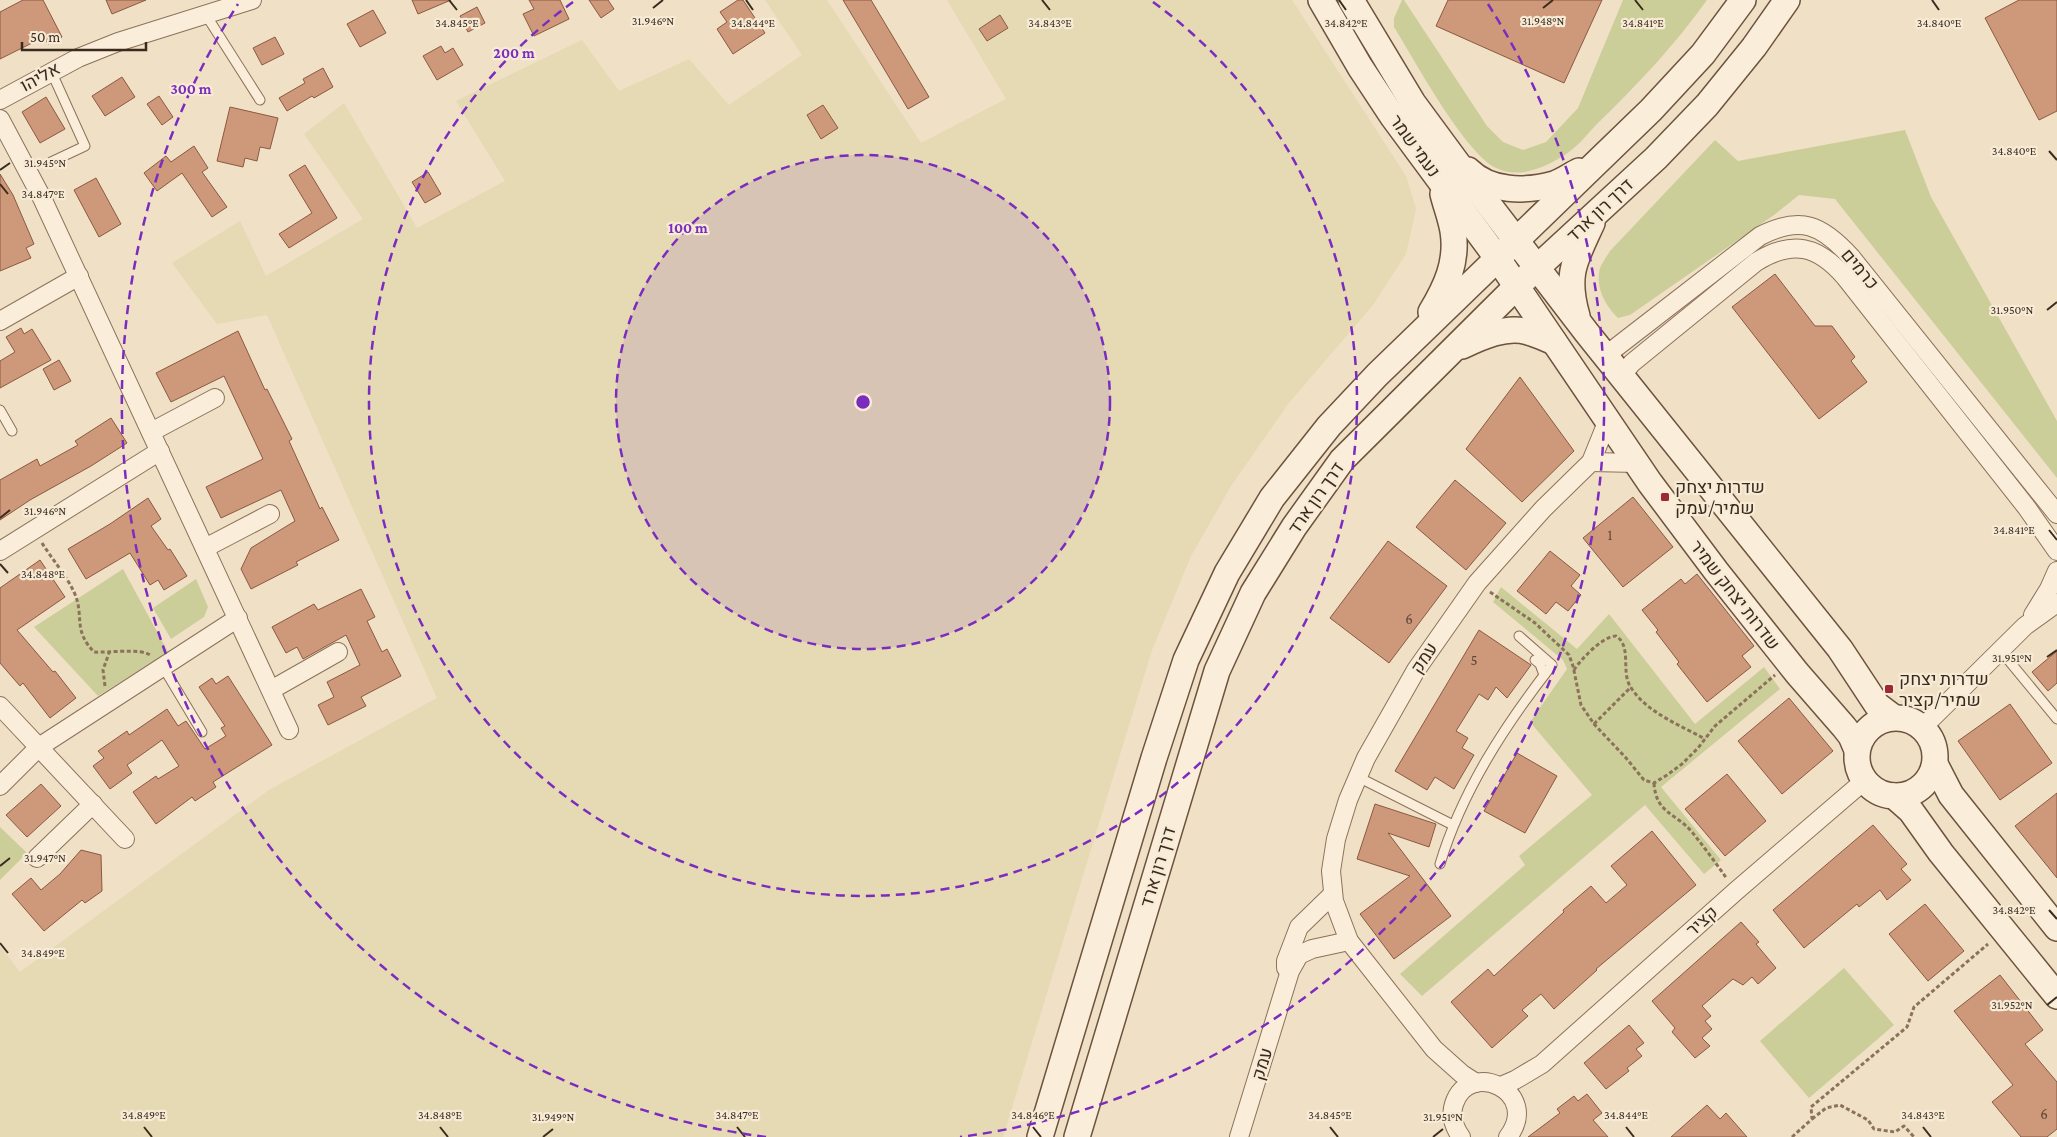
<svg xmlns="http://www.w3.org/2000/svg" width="2057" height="1137" viewBox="0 0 2057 1137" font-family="'Crimson Pro',Heebo,serif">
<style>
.farmland{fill:#e5dab3}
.green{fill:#ccce9a}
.building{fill:#ce987b;stroke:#8b5940}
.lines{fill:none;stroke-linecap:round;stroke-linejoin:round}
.lane-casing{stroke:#8c715b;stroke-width:11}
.street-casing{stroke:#8c715b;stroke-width:20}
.secondary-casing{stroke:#6d523e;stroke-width:28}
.path{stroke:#8c715b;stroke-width:3;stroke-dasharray:4 2.5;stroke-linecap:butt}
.lane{stroke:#faeeda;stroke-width:9}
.street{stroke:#faeeda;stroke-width:18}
.secondary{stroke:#faeeda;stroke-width:25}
.ticks{fill:none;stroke:#3b2b1f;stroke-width:2}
.ring{fill:none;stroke:#7b2cbf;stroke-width:2.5;stroke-dasharray:9 6}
.poi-dot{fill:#9c2a33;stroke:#f7ebd6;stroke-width:2}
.labels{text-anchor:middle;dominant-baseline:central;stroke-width:4.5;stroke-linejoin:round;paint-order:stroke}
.number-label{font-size:15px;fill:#604636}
.street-label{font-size:18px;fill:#3b2b1f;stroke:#f7ebd6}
.poi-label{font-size:18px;fill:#3b2b1f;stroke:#f7ebd6;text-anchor:start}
.ticks-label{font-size:12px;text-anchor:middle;fill:#3b2b1f;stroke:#f7ebd6;stroke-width:4.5;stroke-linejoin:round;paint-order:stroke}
.centre{fill:#7b2cbf;stroke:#f7ebd6;stroke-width:2.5}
.ring-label{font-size:15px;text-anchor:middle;font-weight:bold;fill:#7b2cbf;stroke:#f7ebd6;stroke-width:4.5;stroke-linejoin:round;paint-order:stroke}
</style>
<rect width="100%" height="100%" fill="#efe0c6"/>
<path class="farmland" d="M765 0H827L921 143 1006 99 947 0H1292L1406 176 1416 209 1406 254 1373 305 1288 404 1231 486 1191 556 1152 650 1003 1137H0V946L20 972 269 790 437 698 267 315 217 324 172 263 240 221 266 276 363 219 304 134 344 103 417 228 505 181 456 101 582 40 619 91 689 59 729 105 802 55Z"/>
<g class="green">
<path d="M1402 0H1404L1487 126 1503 142 1523 150 1546 142 1578 108 1623 0H1707C1675 45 1638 84 1599 122 1588 133 1577 148 1563 156 1543 168 1519 179 1496 168 1464 152 1415 61 1394 27V18Z"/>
<path d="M1905 130 1931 197 2057 421V478L1835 199 1799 195 1774 215 1630 315 1618 318C1605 305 1595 288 1600 268 1602 263 1607 256 1610 251L1715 140 1738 161Z"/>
<path d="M123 569 168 652 98 696 34 627Z"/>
<path d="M196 579 208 607 204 617 171 639 153 608Z"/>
<path d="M1501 587 1577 649 1609 614 1695 724 1764 667 1780 689 1661 787 1721 860 1704 874 1645 805 1422 996 1400 974 1525 865 1519 856 1592 795 1530 722 1567 669 1563 660 1493 602Z"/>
<path d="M0 827 27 853 0 880Z"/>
<path d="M1844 968 1894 1025 1809 1098 1760 1041Z"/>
</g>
<g class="building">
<path d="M23 0H43L62 37 48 44 44 37 0 59V12Z"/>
<path d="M106 0H146L112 14Z"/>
<path d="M412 0H451L418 14Z"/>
<path d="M529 0H560L569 19 534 36 523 14 534 9Z"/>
<path d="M589 0H608L614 9 601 18Z"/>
<path d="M738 0H743L765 33 733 54 717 29 727 22 720 12Z"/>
<path d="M843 0H871L929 97 908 109Z"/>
<path d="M1448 0H1602L1564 83 1436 26Z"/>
<path d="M2019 0H2057V111L2039 120 1985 18Z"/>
<path d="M477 7 485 23 468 32 460 16Z"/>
<path d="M373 10 386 33 360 47 347 24Z"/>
<path d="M1000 15 1008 28 987 41 979 29Z"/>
<path d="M275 37 284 54 262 65 253 48Z"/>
<path d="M441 46 445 53 453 48 463 65 437 80 423 56Z"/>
<path d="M323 68 333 87 314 98 312 96 287 111 279 98 305 83 303 79Z"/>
<path d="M122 77 135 97 105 116 92 96Z"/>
<path d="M159 96 173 117 162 125 147 104Z"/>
<path d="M46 97 65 129 40 143 22 112Z"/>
<path d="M823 105 838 128 821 139 807 115Z"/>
<path d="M230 107 278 118 270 149 260 147 257 161 245 158 243 167 217 161Z"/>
<path d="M194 146 208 168 202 172 227 207 212 217 182 173 157 191 144 173 166 156 171 162Z"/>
<path d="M305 165 337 218 289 248 279 234 312 213 289 175Z"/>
<path d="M428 172 441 194 425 203 412 182Z"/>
<path d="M0 174 13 195 34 244 26 248 31 258 0 271Z"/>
<path d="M96 178 121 224 99 237 74 190Z"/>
<path d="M1775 274 1815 326H1832L1855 357 1851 361 1867 382 1819 419 1732 307Z"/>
<path d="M21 328 24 334 32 329 51 360 0 388V361L15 352 6 337Z"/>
<path d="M238 331 265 390 267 389 292 439 289 441 320 509 322 507 339 540 296 562 298 565 251 589 241 569 251 548 295 521 281 490 221 518 206 487 263 459 224 376 171 402 156 373Z"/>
<path d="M59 360 71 381 54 390 43 369Z"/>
<path d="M1520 377 1574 451 1522 502 1466 449Z"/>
<path d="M111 418 127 443 91 466 30 500 0 520V480L37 459 40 466 78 445 75 441Z"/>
<path d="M1455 480 1506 523 1466 570 1416 527Z"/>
<path d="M1633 497 1673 547 1623 587 1583 538Z"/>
<path d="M148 498 161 519 151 526 168 550 170 549 187 576 164 590 158 580 150 585 130 553 86 579 68 549 110 524Z"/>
<path d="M1388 541 1447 586 1389 663 1330 618Z"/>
<path d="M1550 551 1580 575 1571 586 1581 595 1568 611 1556 602 1546 614 1517 591Z"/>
<path d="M40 560 65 597 17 630 53 672 55 671 76 698 50 718 23 683 20 686 0 663V588Z"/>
<path d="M1697 574 1754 646 1742 656 1751 667 1707 702 1677 664 1679 662 1656 632 1658 630 1642 610 1681 579 1685 584Z"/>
<path d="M361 589 375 617 367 621 382 652 387 649 401 676 361 697 366 706 328 725 318 705 334 697 327 682 360 665 346 635 303 659 297 647 286 653 272 627 314 604 318 610Z"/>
<path d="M1479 630 1531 665 1507 698 1496 687 1488 700 1479 694 1456 731 1468 738 1462 748 1474 755 1454 789 1435 777 1427 790 1395 771Z"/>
<path d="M2057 651V683L2048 691 2032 672Z"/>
<path d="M228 676 272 745 213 782 216 787 195 801 192 797 156 824 133 792 156 776 158 779 179 766 162 740 127 765 132 773 110 789 93 766 104 758 98 751 127 731 129 735 167 709 178 726 186 721 205 749 226 736 221 728 225 726 199 687 212 678 216 684Z"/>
<path d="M1789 698 1833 751 1782 794 1738 741Z"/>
<path d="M2010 704 2052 763 2000 800 1958 741Z"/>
<path d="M1517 753 1557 776 1525 833 1484 811Z"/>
<path d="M1727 774 1766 821 1725 856 1685 809Z"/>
<path d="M41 784 61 806 27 837 6 815Z"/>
<path d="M2057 793V878L2015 826Z"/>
<path d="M1375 804 1436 824 1429 847 1388 833 1451 916 1394 959 1360 914 1410 876 1357 859Z"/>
<path d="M1873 825 1907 864 1901 869 1911 880 1887 900 1880 890 1859 907 1857 904 1804 948 1773 910Z"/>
<path d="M1652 831 1696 885 1596 969 1597 970 1554 1009 1541 994 1522 1010 1528 1016 1492 1048 1451 1002 1488 969 1494 976 1564 912 1563 910 1591 886 1606 903 1627 885 1611 866Z"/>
<path d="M81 850 101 855 102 891 85 903 82 900 44 931 12 894 31 878 41 890 60 874Z"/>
<path d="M1925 904 1964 951 1928 981 1889 934Z"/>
<path d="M1741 922 1759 942 1756 944 1776 968 1758 984 1752 977 1743 985 1733 979 1702 1006 1711 1016 1705 1021 1712 1029 1702 1038 1710 1046 1695 1058 1672 1032 1675 1028 1652 1001Z"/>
<path d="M2000 975 2043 1030 2025 1044 2057 1082V1129L2047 1137H2021L1992 1102 2013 1085 1954 1011Z"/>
<path d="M1629 1025 1644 1043 1636 1049 1642 1056 1627 1068 1629 1071 1606 1089 1584 1063Z"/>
<path d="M1587 1094 1602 1113 1593 1120 1608 1137H1528L1560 1113 1557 1109 1574 1096 1578 1101Z"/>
<path d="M1707 1105 1720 1119 1726 1113 1747 1137H1671Z"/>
</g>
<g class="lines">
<g class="lane-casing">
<g id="lane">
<path d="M206 15 260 100"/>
<path d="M51 162 85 146 51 71"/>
<path d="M0 410 12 431"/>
<path d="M2000 650 2057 719"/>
<path d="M1535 660 1540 664 1544 675"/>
<path d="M163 667 202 732"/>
<path d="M1358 777 1453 825"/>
<path d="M1440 864C1462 791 1505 725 1552 665L1519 636"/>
</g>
</g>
<g class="street-casing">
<g id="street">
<path d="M0 100 78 58 118 42 252 0"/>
<path d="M0 119 42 198 289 730"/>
<path d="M0 321 79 276"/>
<path d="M1605 356 1760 236C1801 215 1822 225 1851 257L2057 514"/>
<path d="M1621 376 1632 363 1756 262C1793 239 1818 246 1845 277L2027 508 2057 551"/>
<path d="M151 432 215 398"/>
<path d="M1591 462 1637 463"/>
<path d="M205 548 270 514"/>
<path d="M0 551 160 451"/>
<path d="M2033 615 2049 589 2057 571"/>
<path d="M271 690 338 652"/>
<path d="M0 706 125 839"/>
<path d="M1923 727 2025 626 2057 603"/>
<path d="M0 786 39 747 238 618"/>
<path d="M37 858 93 804"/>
<path d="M1286 968V961L1299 927 1333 894"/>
<path d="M1476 1083 1462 1074 1434 1049 1349 941 1334 901 1331 871 1336 839 1348 800 1366 758 1416 670 1477 583 1543 509 1591 462 1608 420"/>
<path d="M1501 1086 1515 1080 1542 1064 1736 891 1864 781"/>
<path d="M1239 1137 1290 971 1299 955 1312 949 1349 941"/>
<path d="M1461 1137C1454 1127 1450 1116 1454 1104 1469 1058 1542 1092 1508 1137"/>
</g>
</g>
<g class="secondary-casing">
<g id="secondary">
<path d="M1321 0 1360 67 1393 117 1498 259 1650 483 1716 571 1797 673 1844 727 1851 736 1857 750"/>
<path d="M1351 0 1413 103 1469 179 1587 333 1840 649 1877 705 1893 717"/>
<path d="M1468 170C1490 192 1525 192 1554 184 1563 181 1571 175 1579 171"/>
<path d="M1431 312C1446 287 1458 262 1453 231 1451 219 1446 206 1443 194"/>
<path d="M1577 316C1565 274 1575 260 1592 223"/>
<path d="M1462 346C1481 337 1507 325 1528 332 1537 334 1546 339 1554 342"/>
<circle cx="1896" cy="757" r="39"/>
<path d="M1935 764 1951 795 2057 928"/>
<path d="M1894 796 1911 811 1941 853 2057 996"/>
<path d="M1040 1137 1154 758 1186 660 1227 573 1272 498 1329 426 1377 375 1651 110 1703 54 1743 0"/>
<path d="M1077 1137 1217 671 1253 593 1294 527 1342 460 1516 287 1656 158 1707 105 1754 47 1787 0"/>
</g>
</g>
<g class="path">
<path d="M42 543C52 559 66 575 74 592 85 616 72 629 94 652 107 653 141 648 150 655"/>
<path d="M1490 592 1535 623 1569 655 1573 666 1581 705 1594 724 1626 758 1644 780 1654 783 1667 775 1682 764 1698 748 1715 726 1775 675"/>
<path d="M1574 670C1581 659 1603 636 1616 636 1632 646 1621 671 1630 686 1645 712 1680 725 1705 739"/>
<path d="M105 686 103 670 109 653"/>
<path d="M1594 724 1631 687"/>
<path d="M1654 783C1656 814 1675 812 1692 832 1704 847 1716 863 1727 879"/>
<path d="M1812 1119 1826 1108 1840 1105 1868 1120 1874 1129 1895 1132 1904 1126 1914 1137"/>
<path d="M1792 1137 1812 1119 1811 1107 1907 1027 1914 1007 1988 944"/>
</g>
<use href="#lane" class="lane"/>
<use href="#street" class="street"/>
<use href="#secondary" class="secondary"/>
</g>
<path class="ticks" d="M449 0 457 10M746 0 753 10M1042 0 1050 10M1339 0 1346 10M1635 0 1643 10M1932 0 1939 10M653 8 663 0M1543 8 1553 0M2049 151 2057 160M0 170 10 163M0 184 8 194M2047 310 2057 302M0 518 10 510M2049 530 2057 540M0 564 8 573M2047 657 2057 650M0 866 10 858M2049 910 2057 919M0 943 8 953M2047 1005 2057 997M144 1127 152 1137M440 1127 448 1137M737 1127 745 1137M1033 1127 1041 1137M1330 1127 1338 1137M1626 1127 1634 1137M1923 1127 1931 1137M543 1137 553 1129M1433 1137 1443 1129"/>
<circle cx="863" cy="402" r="247" fill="#7b2cbf" fill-opacity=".12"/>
<g class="ring">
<circle cx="863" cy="402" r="247"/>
<path d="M1153 2A494 494 0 1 1 573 2"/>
<path d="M766 1137A741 741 0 0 1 238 4M1488 4A741 741 0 0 1 960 1137"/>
</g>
<g class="poi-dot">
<rect x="1660" y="492" width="10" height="10" rx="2.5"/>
<rect x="1884" y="684" width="10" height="10" rx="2.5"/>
</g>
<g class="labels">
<g class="number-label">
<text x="1610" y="535">1</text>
<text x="1409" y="619">6</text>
<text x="1474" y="660">5</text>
<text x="2044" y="1114">6</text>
</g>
<g class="street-label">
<text transform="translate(40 77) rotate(-28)">אליהו</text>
<text transform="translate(1415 146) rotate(54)">נעמי שמר</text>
<text transform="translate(1600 210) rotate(-43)">דרך רון ארד</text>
<text transform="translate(1860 269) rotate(50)">כרמים</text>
<text transform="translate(1316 498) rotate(-55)">דרך רון ארד</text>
<text transform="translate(1735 595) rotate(52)">שדרות יצחק שמיר</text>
<text transform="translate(1424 658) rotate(-57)">עמק</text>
<text transform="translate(1158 867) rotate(-73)">דרך רון ארד</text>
<text transform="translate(1702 921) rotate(-42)">קציר</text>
<text transform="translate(1262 1064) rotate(-73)">עמק</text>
</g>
<g class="poi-label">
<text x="1675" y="487">שדרות יצחק<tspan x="1675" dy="21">שמיר/עמק</tspan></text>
<text x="1899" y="679">שדרות יצחק<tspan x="1899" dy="21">שמיר/קציר</tspan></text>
</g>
</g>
<g class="ticks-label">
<text x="653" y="25">31.946°N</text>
<text x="1543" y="25">31.948°N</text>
<text x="457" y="27">34.845°E</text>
<text x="753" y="27">34.844°E</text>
<text x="1050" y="27">34.843°E</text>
<text x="1346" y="27">34.842°E</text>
<text x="1643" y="27">34.841°E</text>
<text x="1939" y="27">34.840°E</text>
<text x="2014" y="155">34.840°E</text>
<text x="45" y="167">31.945°N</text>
<text x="43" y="198">34.847°E</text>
<text x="2012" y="314">31.950°N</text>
<text x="45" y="515">31.946°N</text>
<text x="2014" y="534">34.841°E</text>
<text x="43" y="578">34.848°E</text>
<text x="2012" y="662">31.951°N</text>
<text x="45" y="862">31.947°N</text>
<text x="2014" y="914">34.842°E</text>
<text x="43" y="957">34.849°E</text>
<text x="2012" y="1009">31.952°N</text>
<text x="144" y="1119">34.849°E</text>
<text x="440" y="1119">34.848°E</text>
<text x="737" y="1119">34.847°E</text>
<text x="1033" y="1119">34.846°E</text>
<text x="1330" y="1119">34.845°E</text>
<text x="1626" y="1119">34.844°E</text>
<text x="1923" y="1119">34.843°E</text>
<text x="553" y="1121">31.949°N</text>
<text x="1443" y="1121">31.951°N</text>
</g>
<circle cx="863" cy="402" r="8" class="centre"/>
<g class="ring-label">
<text x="514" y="58">200 m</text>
<text x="191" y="94">300 m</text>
<text x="688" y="233">100 m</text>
</g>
<path d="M22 42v8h124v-8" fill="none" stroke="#3b2b1f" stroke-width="2.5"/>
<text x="30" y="42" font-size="15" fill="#3b2b1f" stroke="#f7ebd6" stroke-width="4" paint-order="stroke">50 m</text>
</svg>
